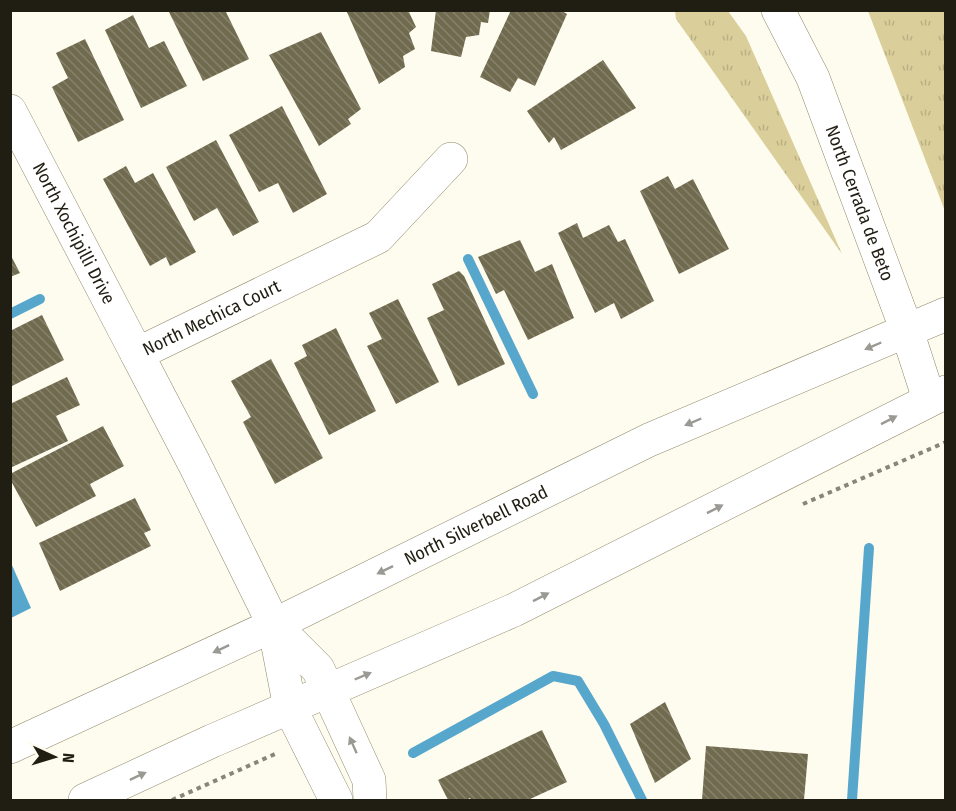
<svg xmlns="http://www.w3.org/2000/svg" width="956" height="811" viewBox="0 0 956 811" font-family="'Fira Sans Condensed',sans-serif">
<style>
.grass{fill:url(#grass-tufts)}
.water{fill:#57a7cd}
.lines{fill:none;stroke-linecap:round;stroke-linejoin:round}
.stream{stroke:#57a7cd;stroke-width:10}
.building{fill:url(#building-back-hatch)}
.minor-casing{stroke:#918a6d;stroke-width:34}
.major-casing{stroke:#918a6d;stroke-width:34}
.path{stroke:#888579;stroke-width:4;stroke-dasharray:4.5 4.5;stroke-linecap:butt}
.minor{stroke:#fff;stroke-width:33}
.major{stroke:#fff;stroke-width:33}
.oneway{fill:#9b9994}
.labels{text-anchor:middle;dominant-baseline:central;stroke-width:6;stroke-linejoin:round;paint-order:stroke}
.street-label{font-size:18px;fill:#201d12;stroke:#fefcef}
</style>
<defs>
<pattern id="grass-tufts" width="24" height="20" patternUnits="userSpaceOnUse" patternTransform="scale(1.5)"><rect width="24" height="20" fill="#dace9a"/><path d="M3 7l-1-3M5 7V3M7 7l1-3M15 17l-1-3M17 17v-4M19 17l1-3" fill="none" stroke="#bbb084"/></pattern>
<pattern id="building-back-hatch" width="6" height="6" patternUnits="userSpaceOnUse" patternTransform="scale(1.5)"><rect width="6" height="6" fill="#706a4e"/><path d="M-1 5l2 2M0 0l6 6M5-1l2 2" fill="none" stroke="#87826e"/></pattern>
</defs>
<rect width="100%" height="100%" fill="#fefcef"/>
<g class="grass">
<path d="M675 11H728L746 36 842 254 676 19Z"/>
<path d="M868 11H945V211Z"/>
</g>
<path class="water" d="M11 563 31 608 11 618H10Z"/>
<g class="lines">
<g class="stream">
<path d="M468 259 533 394"/>
<path d="M10 314 40 299"/>
<path d="M413 753 553 676 578 681 604 724 642 800"/>
<path d="M852 800 869 548"/>
</g>
</g>
<g class="building">
<path d="M168 10H225L249 59 203 81Z"/>
<path d="M346 10H408L416 27 409 33 415 49 403 56 405 67 379 84Z"/>
<path d="M436 10H490L488 23 481 22 479 35 466 37 461 57 431 51Z"/>
<path d="M511 10H560L567 14 535 86 518 78 510 92 480 77Z"/>
<path d="M133 15 149 48 164 41 187 86 141 108 105 30Z"/>
<path d="M321 32 361 109 348 119 351 124 319 146 269 55Z"/>
<path d="M85 39 124 120 78 142 52 87 68 78 56 53Z"/>
<path d="M603 60 636 108 561 150 554 137 549 143 527 111Z"/>
<path d="M282 106 327 194 293 213 278 183 259 192 229 135Z"/>
<path d="M216 140 259 222 233 236 217 208 194 221 166 167Z"/>
<path d="M126 166 135 183 153 173 196 252 170 266 166 257 150 266 103 179Z"/>
<path d="M668 176 675 189 693 179 729 249 679 274 640 191Z"/>
<path d="M577 223 583 238 609 225 618 242 625 239 654 301 621 319 614 303 595 313 558 233Z"/>
<path d="M520 240 535 272 552 264 574 318 528 340 504 290 496 294 478 257Z"/>
<path d="M10 254 20 273 10 277Z"/>
<path d="M459 271 464 276 505 364 458 386 427 318 444 310 432 284Z"/>
<path d="M398 299 439 382 396 404 367 346 382 339 369 313Z"/>
<path d="M42 315 64 360 10 387V331Z"/>
<path d="M336 328 376 411 329 435 294 363 307 356 302 345Z"/>
<path d="M271 359 323 458 275 484 243 422 251 417 231 381Z"/>
<path d="M67 377 80 405 56 416 68 441 10 468V404Z"/>
<path d="M103 426 124 466 90 484 96 496 36 527 10 479V474Z"/>
<path d="M135 498 151 530 144 533 151 546 60 591 39 543Z"/>
<path d="M665 702 691 759 655 783 630 724Z"/>
<path d="M542 730 567 782 528 800H471L470 798 466 800H448L438 780Z"/>
<path d="M706 746 808 754 804 800H702Z"/>
</g>
<g class="lines">
<g class="minor-casing">
<g id="minor">
<path id="s1" d="M778 10 813 78 907 331 929 399"/>
<path id="s2" d="M10 111 137 354"/>
<path d="M274 625 290 708 336 800"/>
<path id="s3" d="M370 800 369 780 318 669 274 625 194 463 137 354 378 237 451 159"/>
</g>
</g>
<g class="major-casing">
<g id="major">
<path id="s4" d="M10 747 274 625 649 440 946 314"/>
<path d="M85 800 212 741 514 610 946 392"/>
</g>
</g>
<g class="path">
<path d="M803 504 946 442"/>
<path d="M172 800 275 754"/>
</g>
<use href="#minor" class="minor"/>
<use href="#major" class="major"/>
</g>
<defs><path id="oneway-solid" d="M-6-.8H1V-3.2L6.5 0L1 3.2V.8H-6Z" transform="scale(1.5)"/></defs>
<g class="oneway">
<use href="#oneway-solid" transform="translate(873 346) rotate(157)"/>
<use href="#oneway-solid" transform="translate(889 420) rotate(-27)"/>
<use href="#oneway-solid" transform="translate(693 422) rotate(157)"/>
<use href="#oneway-solid" transform="translate(715 509) rotate(-27)"/>
<use href="#oneway-solid" transform="translate(385 570) rotate(154)"/>
<use href="#oneway-solid" transform="translate(541 597) rotate(-27)"/>
<use href="#oneway-solid" transform="translate(221 649) rotate(155)"/>
<use href="#oneway-solid" transform="translate(363 676) rotate(-23)"/>
<use href="#oneway-solid" transform="translate(353 745) rotate(-114)"/>
<use href="#oneway-solid" transform="translate(138 776) rotate(-25)"/>
</g>
<g class="labels">
<g class="street-label">
<text stroke="none"><textPath href="#s1" startOffset="210">North Cerrada de Beto</textPath></text>
<text stroke="none"><textPath href="#s2" startOffset="138">North Xochipilli Drive</textPath></text>
<text stroke="none"><textPath href="#s3" startOffset="591">North Mechica Court</textPath></text>
<text stroke="none"><textPath href="#s4" startOffset="516">North Silverbell Road</textPath></text>
</g>
</g>
<rect width="956" height="811" fill="none" stroke="#201d12" stroke-width="24"/>
<g transform="translate(54 757) rotate(94)" stroke="#fefcef" stroke-width="4.5" paint-order="stroke">
<path d="M0-4.5L10 22L0 15L-10 22Z" fill="#201d12"/>
<text y="-9" font-size="16" font-weight="bold" text-anchor="middle" fill="#201d12">N</text>
</g>
</svg>
